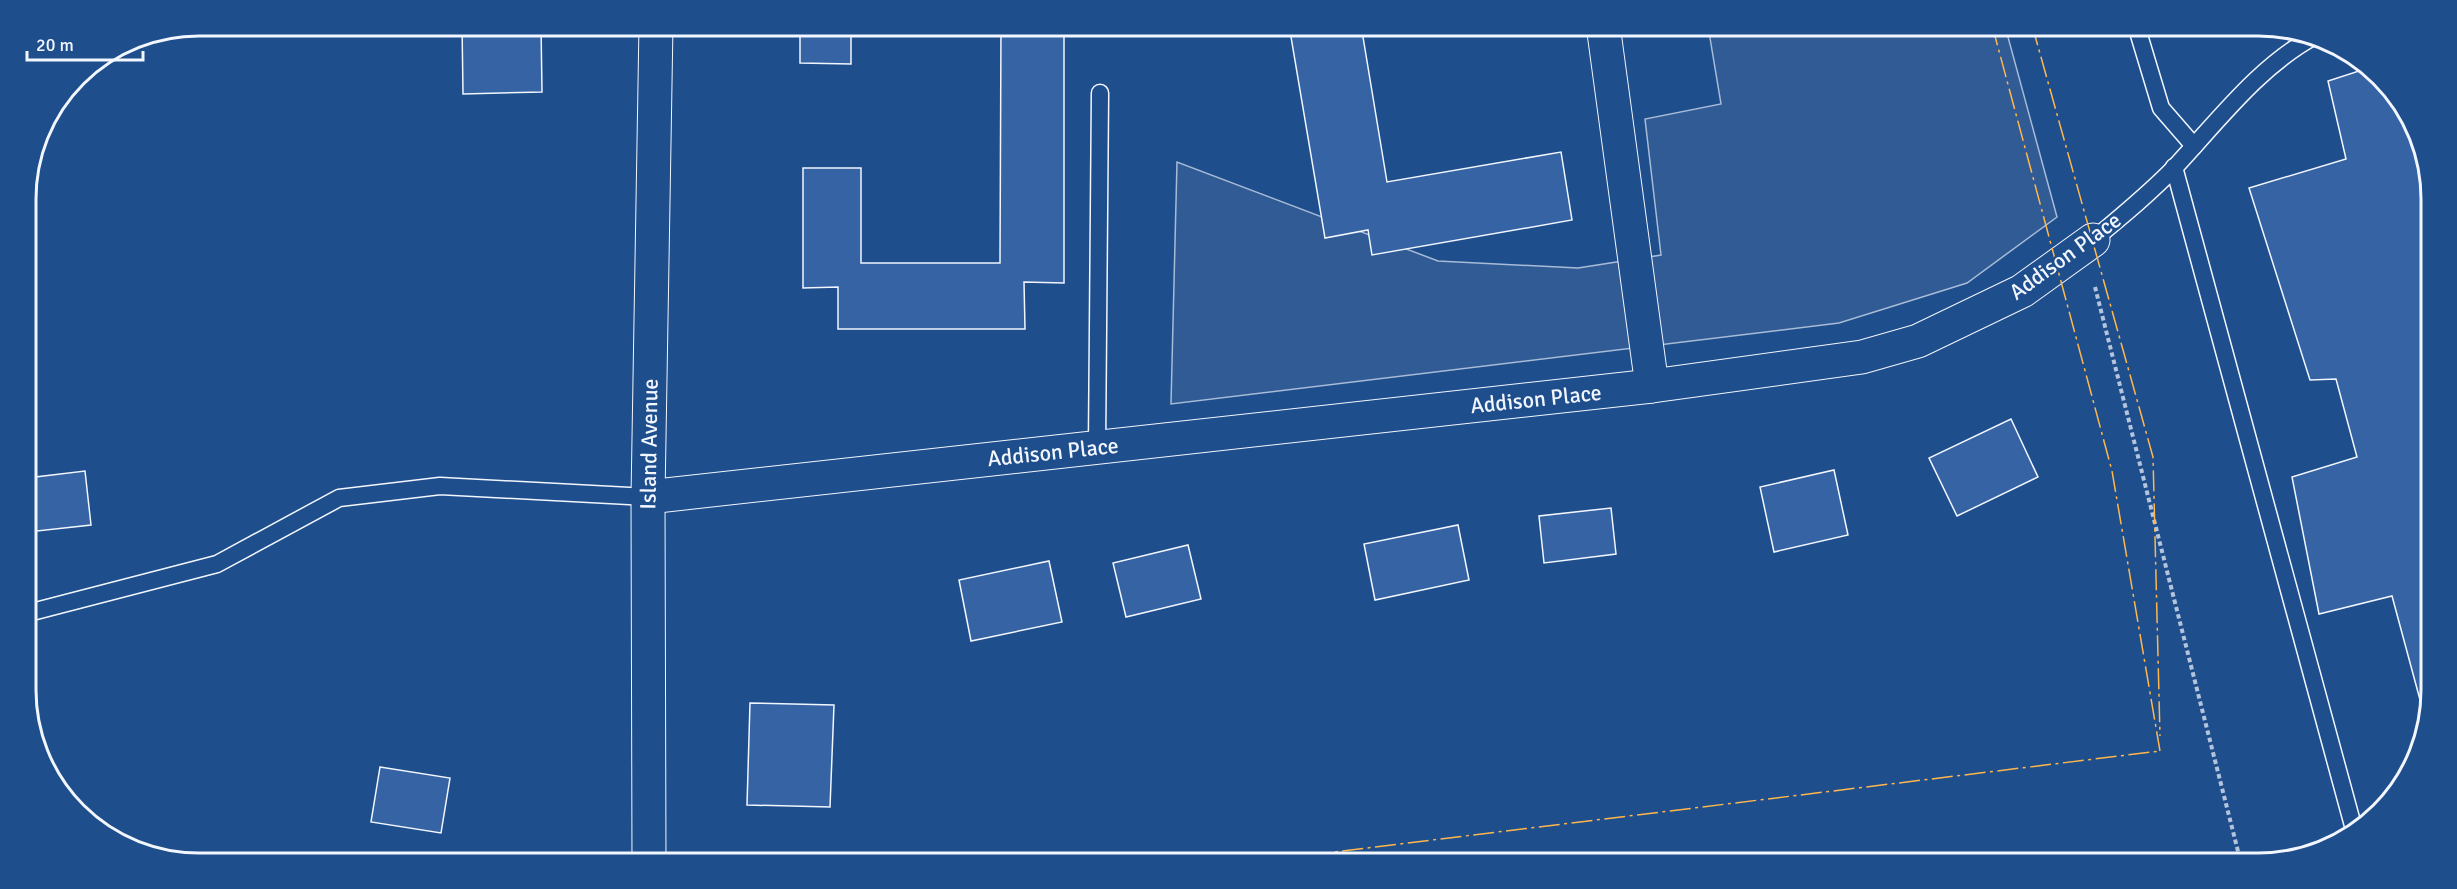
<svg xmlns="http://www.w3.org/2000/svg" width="2457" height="889" viewBox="0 0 2457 889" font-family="Signika,sans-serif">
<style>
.built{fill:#305b95;stroke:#a8bbd7;stroke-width:1.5}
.building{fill:#3563a3;stroke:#f2f6ff;stroke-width:1.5}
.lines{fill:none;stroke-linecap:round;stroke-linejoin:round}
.lane-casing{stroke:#f2f6ff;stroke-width:19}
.street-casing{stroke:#f2f6ff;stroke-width:35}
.secondary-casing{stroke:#f2f6ff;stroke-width:35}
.path{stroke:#b3c4dc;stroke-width:4;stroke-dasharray:4.5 3;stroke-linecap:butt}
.lane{stroke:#1f4e8c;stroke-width:16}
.street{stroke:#1f4e8c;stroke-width:33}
.secondary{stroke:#1f4e8c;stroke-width:33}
.power{stroke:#ffb74d;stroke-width:1.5;stroke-dasharray:21 4.5 3 4.5;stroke-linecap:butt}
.labels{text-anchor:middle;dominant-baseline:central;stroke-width:4.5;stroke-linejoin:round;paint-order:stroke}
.street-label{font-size:22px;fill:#f2f6ff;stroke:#1f4e8c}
.rim{fill:none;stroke:#f2f6ff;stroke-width:3}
</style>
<rect width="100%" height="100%" fill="#1f4e8c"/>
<path class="built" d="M1708 26H2005L2057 217 1967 283 1839 323 1171 404 1177 162 1438 261 1578 268 1661 255 1645 119 1721 104Z"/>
<g class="building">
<path d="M462 25H541L542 92 463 94Z"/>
<path d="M800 25H851V64L800 63Z"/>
<path d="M1001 25H1064V283L1024 282 1025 329H838V287L803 288V168H861V263H1000Z"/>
<path d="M1289 25H1361L1387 182 1561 152 1572 220 1372 255 1368 230 1325 238Z"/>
<path d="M2365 69 2389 85 2430 176 2432 690 2426 722 2392 596 2319 614 2292 477 2357 457 2336 379 2310 380 2249 188 2346 159 2328 81Z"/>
<path d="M2011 419 2038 477 1957 516 1929 458Z"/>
<path d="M1834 470 1848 535 1774 552 1760 487Z"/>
<path d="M85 471 91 525 28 532 27 478Z"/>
<path d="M1611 508 1616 554 1544 563 1539 516Z"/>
<path d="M1458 525 1469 580 1375 600 1364 544Z"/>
<path d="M1188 545 1201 599 1126 617 1113 563Z"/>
<path d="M1049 561 1062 622 971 641 959 580Z"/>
<path d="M750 703 834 705 830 807 747 805Z"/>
<path d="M380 767 450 778 441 833 371 822Z"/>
</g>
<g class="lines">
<g class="lane-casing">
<g id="lane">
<path d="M2136 25 2161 108 2194 146"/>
<path d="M2174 167 2355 833"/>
<path d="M2093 240C2122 216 2150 193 2175 167 2218 121 2259 66 2315 36"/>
<path d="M1097 447 1100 93"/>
<path d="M28 613 217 564 339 498 440 486 648 497"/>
</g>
</g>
<g class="street-casing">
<g id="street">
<path d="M1603 25 1652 386"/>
<path d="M648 497 1652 386 1862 357 1918 341 2022 291 2093 240"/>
</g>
</g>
<g class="secondary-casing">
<path id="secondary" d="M649 863 648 497 656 25"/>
</g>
<path class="path" d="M2095 287 2241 863"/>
<use href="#lane" class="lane"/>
<use href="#street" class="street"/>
<use href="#secondary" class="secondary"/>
<g class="power">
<path d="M1992 25 2112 471 2160 751"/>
<path d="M2032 25 2153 457 2160 736"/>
<path d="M1244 863 2160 751"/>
</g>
</g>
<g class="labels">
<g class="street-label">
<text transform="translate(2065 256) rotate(-36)">Addison Place</text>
<text transform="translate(1536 399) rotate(-6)">Addison Place</text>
<text transform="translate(649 444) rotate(-89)">Island Avenue</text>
<text transform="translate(1053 452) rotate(-6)">Addison Place</text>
</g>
</g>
<path d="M0 0H2457V889H0ZM199 36H2258A163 163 0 0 1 2421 199V690A163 163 0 0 1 2258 853H199A163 163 0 0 1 36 690V199A163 163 0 0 1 199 36Z" fill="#1f4e8c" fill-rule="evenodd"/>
<path class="rim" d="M199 36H2258A163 163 0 0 1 2421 199V690A163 163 0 0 1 2258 853H199A163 163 0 0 1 36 690V199A163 163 0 0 1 199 36Z"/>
<path d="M27 51v9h116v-9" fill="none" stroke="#f2f6ff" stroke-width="3"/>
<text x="36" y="51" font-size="18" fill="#f2f6ff" stroke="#1f4e8c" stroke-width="4.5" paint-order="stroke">20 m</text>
</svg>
